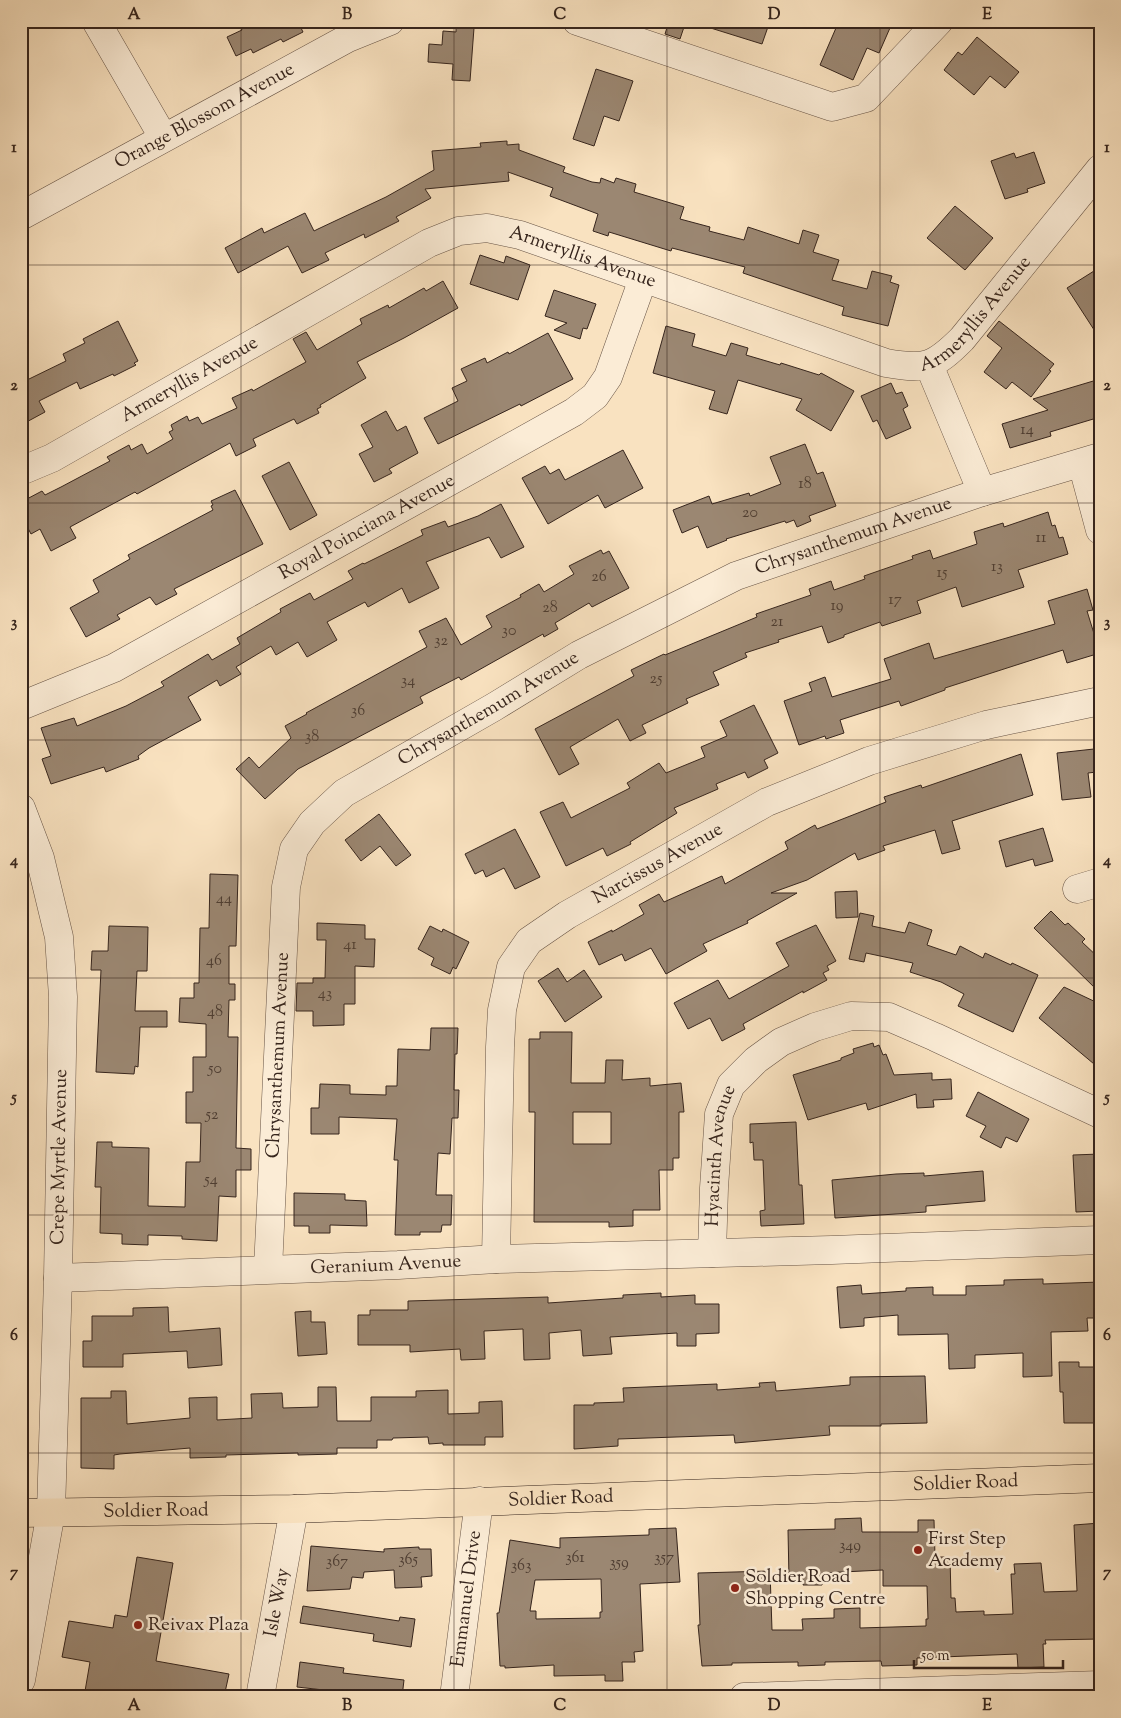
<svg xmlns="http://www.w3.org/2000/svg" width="1121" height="1718" viewBox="0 0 1121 1718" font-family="'Sorts Mill Goudy',serif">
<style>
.building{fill:#9b8772;stroke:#36251d;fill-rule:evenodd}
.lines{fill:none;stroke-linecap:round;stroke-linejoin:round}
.minor-casing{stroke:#675446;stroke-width:29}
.major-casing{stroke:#36251d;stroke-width:29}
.minor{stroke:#fbecd6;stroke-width:28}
.major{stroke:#f9e2c0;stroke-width:28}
.grid{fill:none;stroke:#36251d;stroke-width:1;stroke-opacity:0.55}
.poi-dot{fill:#8f2418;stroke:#fbecd6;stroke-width:2}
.labels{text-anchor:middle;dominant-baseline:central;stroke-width:5;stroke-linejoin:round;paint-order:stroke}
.number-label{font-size:16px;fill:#4f3e32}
.street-label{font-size:19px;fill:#36251d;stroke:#fbecd6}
.poi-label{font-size:19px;fill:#36251d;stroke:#fbecd6;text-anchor:start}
.neatline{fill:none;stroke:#36251d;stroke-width:2}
.grid-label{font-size:16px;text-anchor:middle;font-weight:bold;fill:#36251d}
</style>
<rect width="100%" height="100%" fill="#f9e2c0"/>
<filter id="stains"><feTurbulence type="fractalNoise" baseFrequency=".004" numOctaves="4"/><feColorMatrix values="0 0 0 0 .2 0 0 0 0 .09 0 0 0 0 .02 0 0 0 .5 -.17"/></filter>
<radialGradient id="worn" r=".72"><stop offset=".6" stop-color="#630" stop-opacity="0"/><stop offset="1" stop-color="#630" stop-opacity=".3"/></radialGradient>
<g class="building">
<path d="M237 21H315L301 28 303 32 283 42 281 39 253 53 251 49 236 56 227 37 242 30Z"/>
<path d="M669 21H686L680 39 665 34Z"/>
<path d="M702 21H770L762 44 701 25Z"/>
<path d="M839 21H893L879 53 867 48 853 80 820 65Z"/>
<path d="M456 26 474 28 470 81 452 80 453 64 428 62 429 44 442 45 443 31 456 32Z"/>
<path d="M977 37 1019 72 1005 88 990 76 974 95 944 70 958 52 962 55Z"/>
<path d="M596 69 633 81 619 121 604 116 594 146 573 139Z"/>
<path d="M507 141V145L519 144V150L565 167 563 172 592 182 600 183 601 178 614 183 616 178 636 184 634 192 684 207 680 219 710 227 709 231 744 240 748 227 799 244 803 230 819 235 813 252 839 260 832 280 867 289 872 271 892 276 890 282 899 285 888 326 842 315 844 307 743 273 745 267 672 248 671 251 609 232 608 236 593 231 598 214 550 196 553 188 508 172 509 181 425 189 431 198 396 217 399 221 365 238 364 234 325 253 329 260 302 273 288 246 238 273 225 248 262 228 264 233 305 213 314 231 318 229 386 197 434 170 432 151 481 147 480 143Z"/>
<path d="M1034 152 1045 183 1027 189 1028 192 1005 199 991 161 1014 153 1016 158Z"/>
<path d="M955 206 993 238 965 270 927 238Z"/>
<path d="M480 255 504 263 506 256 530 265 518 300 470 284Z"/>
<path d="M1094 271 1100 280V339L1067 288Z"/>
<path d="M443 281 458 308 404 338 357 362 366 378 320 405 321 407 317 409 319 413 297 424 294 419 253 439 256 446 236 456 230 443 137 494 135 492 70 527 76 538 51 551 40 529 31 534 21 515V507L27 504 25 500 42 491 45 495 61 487 110 461 107 457 129 445 131 450 142 444 147 454 173 439 169 432 173 430 171 425 187 416 189 421 198 417 202 424 237 408 232 398 252 389 253 391 306 362 293 339 306 332 317 350 362 324 360 319 388 305 389 308 424 288 426 291Z"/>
<path d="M554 290 596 304 587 329 583 328 580 339 554 330 567 323 545 316Z"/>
<path d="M118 321 138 361 134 363 136 365 114 376 113 374 80 389 77 382 39 401 45 412 21 425V369L27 380 66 361 63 354 85 343 83 339Z"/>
<path d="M999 321 1054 364 1049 370 1051 371 1031 397 1012 382 1006 389 984 372 1002 348 987 336Z"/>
<path d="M666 326 695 334 692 346 726 356 731 343 748 348 746 355 780 365 781 363 819 375 821 373 854 391 831 431 796 410 802 399 738 380 727 414 709 409 715 391 653 373Z"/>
<path d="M548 333 573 379 521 406 520 404 438 444 424 418 458 401 452 388 467 381 461 369 485 358 487 363 508 352 509 354Z"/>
<path d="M1100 379V417L1050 432 1051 436 1010 448 1002 424 1048 410 1033 399Z"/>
<path d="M891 383 896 394 902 392 908 406 903 409 911 428 886 439 877 420 873 422 861 396Z"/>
<path d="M386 411 397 431 406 426 418 453 389 469 392 473 374 482 359 454 373 447 361 425Z"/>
<path d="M805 444 817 474 823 472 836 506 809 516 811 521 797 527 794 520 786 523 785 521 726 539 727 540 707 548 698 526 682 533 673 510 709 496 712 504 749 493 750 496 781 484 770 457Z"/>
<path d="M623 450 643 488 605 508 598 495 548 524 522 478 545 466 550 474 559 469 565 480Z"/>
<path d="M289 462 317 515 290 530 262 476Z"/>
<path d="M235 490 263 544 174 589 177 594 156 605 150 597 117 615 120 619 86 637 70 608 99 592 93 580 130 559 128 555 213 510 211 506 213 505 211 501Z"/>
<path d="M501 504 524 547 501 558 489 537 426 562 439 588 409 603 402 588 368 607 365 602 327 622 337 640 307 657 298 642 276 655 271 646 236 667 241 674 220 686 217 680 188 697 201 720 149 748 138 756 139 759 106 772 104 767 51 784 42 759 51 756 41 728 74 718 77 726 126 706 164 686 161 682 208 654 212 660 240 644 237 638 281 612 280 609 310 593 314 600 353 579 348 571 363 563 364 564 423 535 421 530 445 521 448 527 478 516Z"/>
<path d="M1048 512 1052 526 1055 525 1059 538 1063 537 1068 554 1018 570 1024 587 962 607 956 587 917 601 921 613 882 626 880 622 844 635V637L828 643 822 626 778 640 779 642 745 653 747 657 713 672 719 685 686 699 688 703 642 725 646 733 630 741 618 719 570 747 579 764 559 775 535 729 634 676 631 670 664 654 665 655 757 617 756 614 811 595 809 589 831 581 834 590 865 579 864 576 913 559 912 556 930 550 933 559 977 544 974 532 1003 523 1004 527Z"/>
<path d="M601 550 603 554 609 551 629 588 592 607 589 603 555 623 558 629 544 637 543 634 461 680 459 677 420 697 423 703 298 769 265 799 236 769 249 757 259 768 291 738 285 726 307 714 306 713 427 647 419 631 446 618 461 645 492 627 486 616 521 597 520 595 539 584 544 592 574 574 569 566Z"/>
<path d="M1087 589 1093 610 1087 611 1100 653 1067 663 1063 650 945 688V690L901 706 899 701 840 720 844 733 826 739 825 736 799 745 784 701 812 691 809 683 825 677 832 697 891 679 884 659 929 643 934 659 1055 624 1048 601Z"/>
<path d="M754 705 778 753 764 760 768 768 748 778 745 772 716 784 718 789 674 808 677 813 630 842 631 844 607 856 603 848 566 866 540 812 563 802 571 818 630 788 627 783 659 763 666 773 705 757 701 747 727 736 720 721Z"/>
<path d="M1094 749 1097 772 1088 773 1091 797 1062 800 1057 753Z"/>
<path d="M1021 754 1033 795 952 821 960 849 942 854 935 830 883 846 885 850 858 860 855 853 807 880 771 893H797L747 921 748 923 703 944 707 951 666 974 651 948 625 961 622 954 599 965 588 942 612 930V932L644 914 639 905 659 894 664 902 722 876 725 884 788 849 785 842 815 825 817 829 886 802 884 797 921 785 922 788Z"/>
<path d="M379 814 411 855 396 866 380 846 361 861 345 840Z"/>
<path d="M1043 828 1053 861 1035 866 1033 859 1006 867 999 841Z"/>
<path d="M515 829 540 877 515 889 504 868 486 877 483 870 475 874 465 854Z"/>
<path d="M210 874 238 875 236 946H229V984H235V1000H229L228 1037H238L236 1148 251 1149V1170H236V1197L219 1196 217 1241 182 1239V1236L148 1235V1245L122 1244V1234L100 1233 101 1187H95L97 1142H112V1147L149 1148 148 1206 185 1207 186 1162H200L201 1123H186V1092H193V1057H206V1024L179 1022 180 998H194V983H199L200 928H209Z"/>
<path d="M857 891 858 917 836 918 835 892Z"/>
<path d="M1051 911 1065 925 1068 923 1085 939 1082 942 1100 959V993L1034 928Z"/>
<path d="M860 913 874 916 872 926 905 933 909 922 932 930 927 945 956 955 960 946 983 958 985 953 1011 965 1012 963 1038 975 1013 1032 958 1006 964 994 941 982 910 972 913 963 866 953 864 962 849 959Z"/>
<path d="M317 923 365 925V939H375L374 967 355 966V1004H344V1025L313 1026V1011H296L297 983H313V978H325L326 940H317Z"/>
<path d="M816 925 836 961 827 966 829 970 823 973 827 980 803 993V991L743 1024 745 1029 722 1041 710 1018 688 1029 674 1003 718 980 729 999 789 966 776 943Z"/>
<path d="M109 926 148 927 147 971H137L135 1011H167V1027H140L138 1067 135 1066 134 1074 96 1072 101 970H91L92 951H108Z"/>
<path d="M430 926 442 932 443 929 469 942 456 969 453 967 450 974 431 965 434 958 418 949Z"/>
<path d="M558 968 567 982 584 970 602 997 565 1022 538 981Z"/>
<path d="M1064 987 1100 1004V1069L1039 1018Z"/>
<path d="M431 1028H458L457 1054H455L454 1090H459L458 1118H452L450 1154 438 1153 436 1195H452L451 1225H442L441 1232H420V1235H395L398 1160H394L397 1119 339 1117V1134H311V1108H319L320 1084 350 1085V1094L386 1095V1086H397L398 1049 430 1050Z"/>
<path d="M540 1032H572L571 1083H605L606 1060H623L622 1080 650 1078V1086L681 1083 684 1112H679V1158H673V1170H659L660 1210H633V1226L609 1227V1222H534L535 1112H529V1039H540ZM573 1112H611V1144H573Z"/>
<path d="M873 1043 874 1047 879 1045 883 1055 886 1054 894 1075 932 1073V1080L951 1079 952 1099 933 1100 934 1107 917 1108 916 1094 868 1110 866 1103 808 1120 793 1075 841 1060V1058L854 1053 853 1049Z"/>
<path d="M978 1092 1029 1119 1017 1142 1006 1137 1001 1148 980 1137 986 1126 966 1116Z"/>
<path d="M796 1122 799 1185H802L804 1224 761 1226 760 1211 765 1210 763 1160H754L753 1142 750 1143V1124Z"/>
<path d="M1100 1154V1211L1076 1212 1073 1155Z"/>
<path d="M983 1171 985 1201 926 1206V1212L835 1218 832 1180 896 1174 924 1173V1176Z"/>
<path d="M294 1193 345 1194V1200L366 1201 367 1226 330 1225V1233H309V1226H294Z"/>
<path d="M1043 1279V1284L1100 1282V1318H1087L1088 1331 1051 1332 1052 1376 1023 1377V1353L975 1355V1368L949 1369 948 1334 898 1335V1315L864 1318V1326L840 1328 837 1287 861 1285 862 1294 906 1291V1288L933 1287V1295H966V1286L1004 1285V1280Z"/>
<path d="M661 1293V1297L695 1295V1304H719V1333L696 1334V1346H677V1333L610 1337 612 1354 583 1356 581 1330 549 1333 550 1359 524 1360 523 1329 484 1331 485 1359 461 1360 460 1349 410 1352V1345H358V1315H370V1310H408V1301L548 1297V1303L623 1298V1295Z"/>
<path d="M168 1307 169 1332 220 1328 222 1365 188 1368 187 1351 123 1354V1367H83V1341H92V1316H133V1308Z"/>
<path d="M311 1311V1322H325L327 1354 298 1356 295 1312Z"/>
<path d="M1059 1362H1079V1367H1100V1423H1064L1063 1392H1060Z"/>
<path d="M925 1376 927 1423 881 1424V1426H829L830 1435 735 1443 734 1435 618 1439V1446L574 1449V1405H594V1403L624 1402 623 1388 717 1384V1390L760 1387 759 1383 775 1382 776 1391 850 1385V1377Z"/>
<path d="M318 1387H336L337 1421H371V1397H416V1391L448 1390V1414L479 1413V1402L502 1401 503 1437H485V1445H443V1443L429 1444 428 1437 393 1438 392 1440H377V1448H337V1454L298 1455V1453L226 1455V1457L190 1458V1448L120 1454 114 1455V1469L81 1468V1398H111V1391H126L127 1424 190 1418 189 1398 217 1397V1420L252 1418 251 1394 282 1393 283 1408 318 1407Z"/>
<path d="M861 1518 862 1532H918V1520H934L935 1557H950L951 1598H955L956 1612 984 1611V1615L1013 1614 1011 1574H1015L1014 1564 1041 1563 1044 1592 1077 1591 1074 1525 1100 1523V1577H1098L1100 1639 1045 1640 1046 1644H1043L1044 1667 1018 1668 1017 1654 917 1658V1665L882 1666 881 1661 825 1662V1665L798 1666V1662L732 1663V1665L702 1666 698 1625H700L698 1573 770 1571 772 1630H803L802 1619 834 1618V1609L860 1608V1628L926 1626V1619H928L927 1586H883V1570L822 1573V1585H803V1579H789L788 1530 835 1529V1519Z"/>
<path d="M676 1528 680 1582 640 1584 643 1651 634 1652 635 1662H622L623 1681H605V1675L554 1676V1665L505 1668V1666H500L497 1613H499L510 1540 560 1548V1538L649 1535V1529ZM601 1579 602 1612H600V1618L536 1619V1611H530L535 1580Z"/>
<path d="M311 1546 384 1552V1549L419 1547V1549H431L432 1576 421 1577 422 1587 395 1588 394 1570 364 1572 363 1578 352 1577 350 1589 307 1591Z"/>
<path d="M137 1557 173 1563 156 1661 229 1674 224 1697H84L90 1662 62 1657 69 1621 113 1628 115 1615 127 1617Z"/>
<path d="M303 1606 399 1621 400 1617 415 1619 411 1647 373 1641 374 1634 300 1623Z"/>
<path d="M300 1662 344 1668 343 1673 404 1680 402 1697H368V1695L297 1687Z"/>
</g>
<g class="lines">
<g class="minor-casing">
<g id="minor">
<path d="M96 21 163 137"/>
<path d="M577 21 832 107 866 98 939 21"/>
<path id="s1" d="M21 216 348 38 390 21"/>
<path d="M929 365 982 492"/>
<path d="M1082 463 1100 530"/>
<path id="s2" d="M21 471 52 458 429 243 459 231 487 228 520 235 886 363C925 370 934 367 962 339L1100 169"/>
<path id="s3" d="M21 706 114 668 574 412 595 396 608 377 643 279"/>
<path d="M21 808 40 858 59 937 63 997 58 1278 51 1512 21 1680"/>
<path d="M1077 889 1100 882"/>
<path id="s4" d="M712 1253 714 1188 719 1114 731 1085 756 1060 781 1042 815 1027 851 1016 889 1017 935 1037 1100 1114"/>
<path id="s5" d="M496 1259 500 1047 502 1010 511 967 529 941 567 915 767 802 869 761 986 725 1100 701"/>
<path id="s6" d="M268 1269 286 887 294 849 312 823 344 793 494 707 579 655 736 576 982 492 1100 457"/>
<path id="s7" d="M58 1278 398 1265 496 1259 832 1250 1100 1240"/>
<path id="s8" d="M260 1697 294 1509"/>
<path id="s9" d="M454 1697 479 1501"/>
<path d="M744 1697 1100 1685"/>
</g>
</g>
<g class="major-casing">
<g id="major">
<path id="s10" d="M21 1513 294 1509 1100 1478"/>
</g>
</g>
<use href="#minor" class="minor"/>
<use href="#major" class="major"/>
</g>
<path class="grid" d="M241 21V1697M454 21V1697M667 21V1697M880 21V1697M21 265H1100M21 503H1100M21 740H1100M21 978H1100M21 1215H1100M21 1453H1100"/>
<g class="poi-dot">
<circle cx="918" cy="1550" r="5"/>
<circle cx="735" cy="1588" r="5"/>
<circle cx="138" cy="1625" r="5"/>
</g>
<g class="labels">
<g class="number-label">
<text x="1027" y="430">14</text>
<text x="805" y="484">18</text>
<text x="750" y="513">20</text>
<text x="1041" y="538">11</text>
<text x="997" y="567">13</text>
<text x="942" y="573">15</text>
<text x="599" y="577">26</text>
<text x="895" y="600">17</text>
<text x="837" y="606">19</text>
<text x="550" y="608">28</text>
<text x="777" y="622">21</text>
<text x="509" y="631">30</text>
<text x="441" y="641">32</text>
<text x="656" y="679">25</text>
<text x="408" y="681">34</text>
<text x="358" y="711">36</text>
<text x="312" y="737">38</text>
<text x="224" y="899">44</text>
<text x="350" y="945">41</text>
<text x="214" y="961">46</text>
<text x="325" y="994">43</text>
<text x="215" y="1012">48</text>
<text x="215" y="1069">50</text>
<text x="212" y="1115">52</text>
<text x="211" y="1180">54</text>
<text x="850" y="1546">349</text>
<text x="575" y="1558">361</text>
<text x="664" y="1558">357</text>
<text x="408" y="1560">365</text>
<text x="337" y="1562">367</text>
<text x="619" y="1563">359</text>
<text x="521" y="1566">363</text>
</g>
<g class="street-label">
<text stroke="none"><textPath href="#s1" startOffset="209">Orange Blossom Avenue</textPath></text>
<text stroke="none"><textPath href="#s2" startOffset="628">Armeryllis Avenue</textPath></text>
<text stroke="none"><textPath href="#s2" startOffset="1061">Armeryllis Avenue</textPath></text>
<text stroke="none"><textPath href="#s2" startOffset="192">Armeryllis Avenue</textPath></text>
<text stroke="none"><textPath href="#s3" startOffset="390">Royal Poinciana Avenue</textPath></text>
<text stroke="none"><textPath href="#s6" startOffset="1069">Chrysanthemum Avenue</textPath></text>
<text stroke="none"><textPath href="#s6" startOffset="664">Chrysanthemum Avenue</textPath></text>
<text stroke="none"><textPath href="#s5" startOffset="475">Narcissus Avenue</textPath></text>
<text stroke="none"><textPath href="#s6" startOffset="214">Chrysanthemum Avenue</textPath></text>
<text transform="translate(60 1157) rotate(-89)">Crepe Myrtle Avenue</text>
<text stroke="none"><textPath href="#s4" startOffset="98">Hyacinth Avenue</textPath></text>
<text stroke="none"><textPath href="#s7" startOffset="328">Geranium Avenue</textPath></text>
<text stroke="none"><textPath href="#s10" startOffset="945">Soldier Road</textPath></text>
<text stroke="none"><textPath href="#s10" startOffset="540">Soldier Road</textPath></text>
<text stroke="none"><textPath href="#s10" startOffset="135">Soldier Road</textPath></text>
<text stroke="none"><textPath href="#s9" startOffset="99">Emmanuel Drive</textPath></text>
<text stroke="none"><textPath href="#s8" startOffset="96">Isle Way</textPath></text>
</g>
<g class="poi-label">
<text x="928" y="1539">First Step<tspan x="928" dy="22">Academy</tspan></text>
<text x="745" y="1577">Soldier Road<tspan x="745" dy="22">Shopping Centre</tspan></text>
<text x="148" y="1625">Reivax Plaza</text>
</g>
</g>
<rect width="1121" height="1718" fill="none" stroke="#f9e2c0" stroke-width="55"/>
<path d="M914 1660v8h149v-8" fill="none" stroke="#36251d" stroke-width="2.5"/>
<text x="921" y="1660" font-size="15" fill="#36251d" stroke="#fbecd6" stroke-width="4" paint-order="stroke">50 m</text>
<rect x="28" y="28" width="1066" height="1662" class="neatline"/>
<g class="grid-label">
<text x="134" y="19">A</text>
<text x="347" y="19">B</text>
<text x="560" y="19">C</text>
<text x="774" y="19">D</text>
<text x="987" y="19">E</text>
<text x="14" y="152">1</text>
<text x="1107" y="152">1</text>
<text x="14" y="390">2</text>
<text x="1107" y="390">2</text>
<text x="14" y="627">3</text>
<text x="1107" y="627">3</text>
<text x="14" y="865">4</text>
<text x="1107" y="865">4</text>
<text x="14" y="1102">5</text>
<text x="1107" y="1102">5</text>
<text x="14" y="1340">6</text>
<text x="1107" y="1340">6</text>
<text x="14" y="1577">7</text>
<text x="1107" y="1577">7</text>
<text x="134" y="1710">A</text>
<text x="347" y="1710">B</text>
<text x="560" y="1710">C</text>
<text x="774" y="1710">D</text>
<text x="987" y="1710">E</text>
</g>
<rect width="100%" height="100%" filter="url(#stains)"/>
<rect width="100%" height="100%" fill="url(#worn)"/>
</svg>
